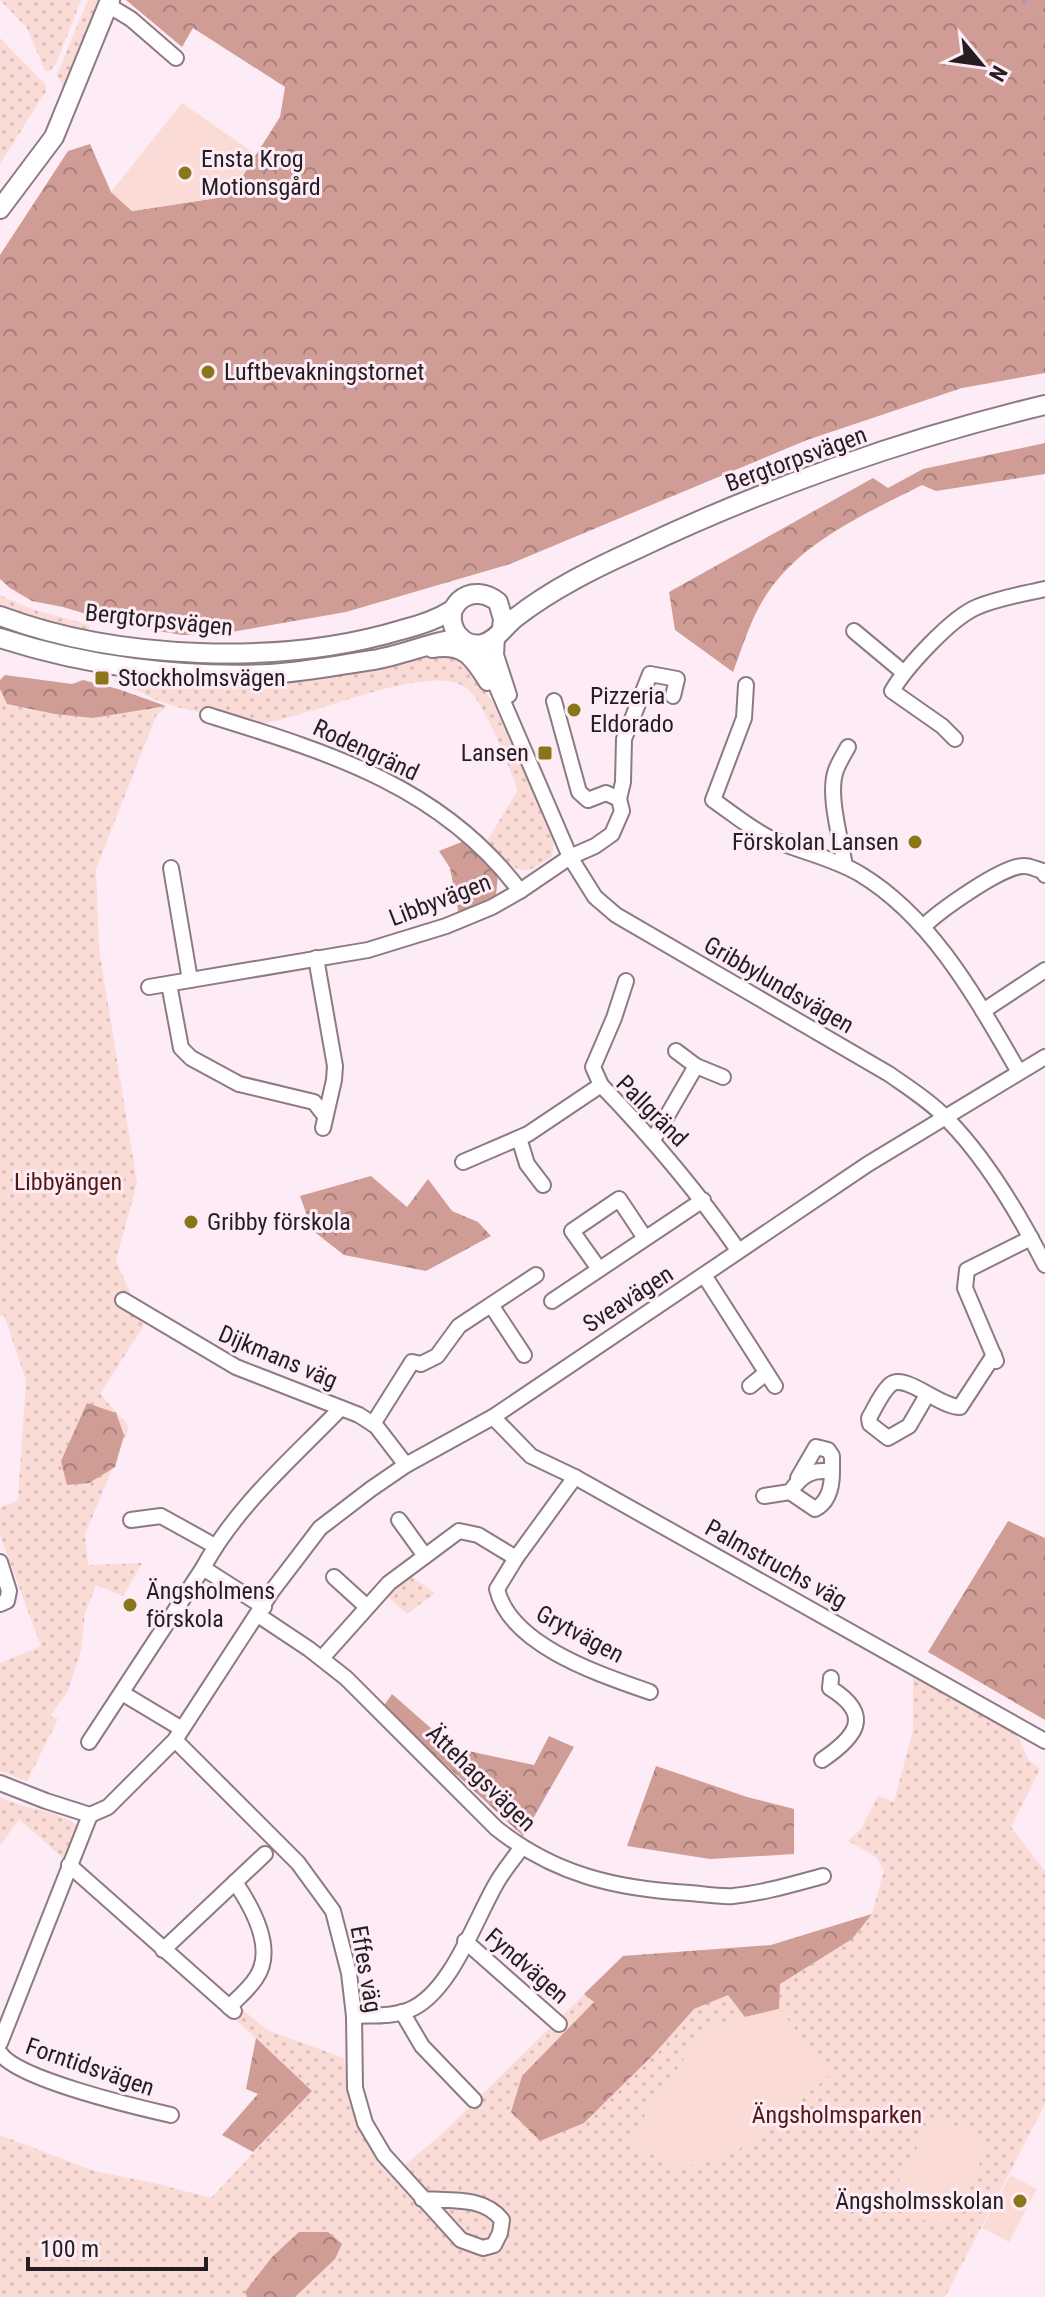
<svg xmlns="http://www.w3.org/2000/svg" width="1045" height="2297" viewBox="0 0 1045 2297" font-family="'Roboto Condensed',sans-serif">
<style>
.grass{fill:url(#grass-dots)}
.forest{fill:url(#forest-crowns)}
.pitch{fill:#fadbd6}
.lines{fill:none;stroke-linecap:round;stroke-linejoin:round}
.stream{stroke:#a69bba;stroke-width:4}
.minor-casing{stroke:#8c7a84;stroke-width:18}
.major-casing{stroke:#8c7a84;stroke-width:22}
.minor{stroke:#fff;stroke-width:14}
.major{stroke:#fff;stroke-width:18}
.poi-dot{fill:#8a7519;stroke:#fdecf5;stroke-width:3}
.labels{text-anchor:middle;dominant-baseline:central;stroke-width:6;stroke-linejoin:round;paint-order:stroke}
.poi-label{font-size:24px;fill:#241d21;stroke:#fdecf5;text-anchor:start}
.street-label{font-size:24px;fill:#241d21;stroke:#fdecf5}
.park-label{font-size:24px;fill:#541813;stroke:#fdecf5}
</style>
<defs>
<pattern id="grass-dots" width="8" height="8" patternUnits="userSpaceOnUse" patternTransform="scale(2)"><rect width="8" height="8" fill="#fadbd6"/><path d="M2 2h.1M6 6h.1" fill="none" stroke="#d6bcb7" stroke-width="1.8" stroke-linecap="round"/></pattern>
<pattern id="forest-crowns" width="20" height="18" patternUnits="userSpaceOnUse" patternTransform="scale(2)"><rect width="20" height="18" fill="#cf9d96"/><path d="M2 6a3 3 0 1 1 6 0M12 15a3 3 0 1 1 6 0" fill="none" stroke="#a87f7a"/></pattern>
</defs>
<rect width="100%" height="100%" fill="#fdecf5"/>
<g class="grass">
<path d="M0 0H81L57 62 50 71H45L27 28Z"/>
<path d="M88 0H101L67 94 57 75Z"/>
<path d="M0 38 45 84 46 91 0 164Z"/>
<path d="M0 595 31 609 90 625 88 633 0 609Z"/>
<path d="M445 653 465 659 496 708 554 840 552 856C530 873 521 876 500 856 494 850 490 847 488 839L518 790C508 766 485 700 465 687 428 662 310 717 264 723 253 725 181 709 168 704 148 698 133 686 112 681L124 676 232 682 370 667Z"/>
<path d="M0 689 7 704 93 718 166 706 156 716 96 869 99 949 137 1183 116 1260 144 1325 100 1394 129 1427 85 1535 88 1565 142 1563 123 1596 96 1585 85 1613 81 1650 68 1691 50 1716 58 1719 27 1781 0 1771V1663L41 1646 0 1535V1508L18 1500 26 1380 4 1315 0 1316Z"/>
<path d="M409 1575 435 1593 407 1614 386 1595Z"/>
<path d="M913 1676 1017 1735 1028 1759 1040 1769 1011 1827 1045 1871V2104L945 2297H0V2135L94 2171 154 2183 211 2198 312 2091 234 2018 241 2008 267 2030 344 2058C350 2102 361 2148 396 2178L406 2164 443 2133 623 1956 771 1945 872 1914 884 1870 876 1857 848 1841 861 1829 878 1796 894 1802 913 1730Z"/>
<path d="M0 1797C22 1808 60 1812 77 1825L65 1860 19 1819 0 1846Z"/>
</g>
<g class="forest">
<path d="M126 0H1045V373L962 388 807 440 510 564 346 612 214 635H182L123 625 63 607 32 601 10 588 0 579V255L68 151 90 144 111 192 132 211 230 196 280 117 285 87 193 28 182 47Z"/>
<path d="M1045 443V474L936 491 922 485C862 516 791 545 758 609 748 628 741 651 733 672L675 630 669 592 873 478 888 488 923 469Z"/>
<path d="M5 675 72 684 83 680 118 689 166 706 93 718 55 714 7 704 0 689V680Z"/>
<path d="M464 841 498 875 496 895 459 915 450 868 439 851Z"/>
<path d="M371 1176 407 1207 428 1179 452 1211 478 1222 491 1236 426 1271 344 1255 312 1230 300 1196Z"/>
<path d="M87 1403 116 1413 124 1435 115 1467 89 1483 67 1485 61 1461Z"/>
<path d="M1008 1521 1045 1538V1720L928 1652Z"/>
<path d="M392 1694 433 1730 442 1751 459 1749 534 1765 549 1736 574 1747 523 1836 383 1707Z"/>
<path d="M656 1766 747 1797 794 1809V1854L710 1859 627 1846Z"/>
<path d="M872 1914 852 1939 780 1984 779 2009 745 2017 728 1995 694 2009 654 2054 584 2123 540 2141 511 2112 522 2076 594 2002 584 1994 623 1956 771 1945Z"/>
<path d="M256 2038 312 2091 253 2152 222 2135 258 2094 246 2089Z"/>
<path d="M299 2232H328L342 2244 335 2259 295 2297H247L245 2292 272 2257Z"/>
</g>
<g class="pitch">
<path d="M182 103 255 154 230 196 132 211 111 192Z"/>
<path d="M779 2009 832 2074 737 2151 677 2170 628 2140 707 2026Z"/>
<path d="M936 2114 990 2145 942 2230 888 2200Z"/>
<path d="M1010 2175 1037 2189 1009 2242 982 2228Z"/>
</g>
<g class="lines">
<path class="stream" d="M1024 2 1025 0"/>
<g class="minor-casing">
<g id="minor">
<path d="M108 5 131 19 176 58"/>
<path d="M854 631 903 672"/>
<path d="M497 636 496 655 509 695"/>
<path d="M469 642 483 655 570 857 595 897 616 915 889 1074C909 1088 931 1102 948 1120 988 1161 1019 1214 1045 1265"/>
<path d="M432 650C464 645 471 658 487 683"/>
<path d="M746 685 744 718 713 800C732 813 753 831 774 840 802 852 833 858 860 874 933 918 977 1000 1019 1072"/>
<path d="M208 715C327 752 442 786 520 891"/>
<path d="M955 739 942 726 892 691C906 667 951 618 977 607 998 598 1023 594 1045 589"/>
<path d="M619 799 623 782 624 739 650 674 677 679 673 696"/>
<path d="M845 866C841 840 827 794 836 770 839 762 844 754 848 747"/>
<path d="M171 868 190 980"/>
<path d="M923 927C938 912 1004 864 1025 866 1030 866 1038 870 1043 871L1045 875"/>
<path d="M316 958 335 1066 334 1080 323 1128"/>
<path d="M169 984 181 1048 191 1058 239 1084 314 1102 325 1116"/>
<path d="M149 987 368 950 446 926 492 907 520 891 570 857 595 846 612 834 622 811 619 799 606 793 588 800 579 792 554 701"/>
<path d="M983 1011 1045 970"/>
<path d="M676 1051 696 1066 723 1077"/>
<path d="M601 1085 593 1067 614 1018 626 981"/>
<path d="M519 1138 527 1164 543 1185"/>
<path d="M653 1140 696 1066"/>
<path d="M463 1162 528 1134 601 1085C651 1137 697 1191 738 1250"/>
<path d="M599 1269 572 1231 619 1199 645 1238"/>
<path d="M704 1275 775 1386"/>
<path d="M123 1300 236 1367 359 1415 376 1426 406 1465"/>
<path d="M552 1301 703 1200"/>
<path d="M491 1305 524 1355"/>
<path d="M996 1361 965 1288 967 1270 1031 1238"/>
<path d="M750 1386 766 1373"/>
<path d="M927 1395 909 1426 888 1438 870 1424 869 1418C875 1408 881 1393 890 1385 905 1372 939 1407 960 1407L994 1355"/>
<path d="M493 1417 531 1456 575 1477 1045 1741"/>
<path d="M373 1424 412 1362 421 1364 437 1356 459 1326 536 1275"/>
<path d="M575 1477 516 1558 497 1589C510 1646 602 1675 650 1692"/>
<path d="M798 1478 816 1447 828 1450 832 1456V1472"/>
<path d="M764 1496 790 1492 815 1509C829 1502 832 1487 832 1472 812 1468 801 1476 790 1492"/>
<path d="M131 1520 161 1516 215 1546"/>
<path d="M399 1520 425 1556"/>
<path d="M0 1562 9 1591 7 1601 0 1604"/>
<path d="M203 1568 264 1607"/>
<path d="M334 1577 367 1607"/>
<path d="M258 1615 309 1649 346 1678 496 1828C555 1875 617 1889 690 1893 704 1894 719 1897 733 1896 764 1893 793 1884 823 1876"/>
<path d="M322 1658 389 1583 459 1531 478 1535 516 1558"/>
<path d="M122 1693 182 1729"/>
<path d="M175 1740 298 1863 333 1911 349 1973 354 2016 355 2088 365 2123 384 2155 461 2240 483 2248 494 2245 500 2233 502 2220C484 2196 450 2201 422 2199"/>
<path d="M89 1742 203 1568C237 1505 292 1459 341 1408"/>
<path d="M822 1760C856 1737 874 1715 830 1688L831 1678"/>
<path d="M0 1783 46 1801 90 1815 108 1807 175 1740 272 1591 320 1528 371 1489 406 1465 493 1417 868 1164 1045 1057"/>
<path d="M69 1865 234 2011"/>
<path d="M465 1941 559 2024"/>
<path d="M163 1950 265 1854"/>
<path d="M229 2007C238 1998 249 1989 256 1978 276 1949 252 1907 235 1882"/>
<path d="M402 2012 422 2046 474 2100"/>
<path d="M354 2016C373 2015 392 2017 409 2010 450 1994 475 1920 496 1884 503 1871 513 1860 521 1848"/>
<path d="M0 2043 90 1815"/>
<path d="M0 2053C17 2079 136 2107 171 2115"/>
</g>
</g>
<g class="major-casing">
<g id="major">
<path d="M0 209 54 137 110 0"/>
<path d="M453 609C448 627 461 648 482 644 496 641 504 627 515 618 552 589 595 568 637 549 765 488 907 438 1045 405"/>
<path d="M0 616C117 660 281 666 401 630 417 626 438 619 452 610 455 607 456 604 459 601 471 590 487 593 498 602L503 619 502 628"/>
<path d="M0 638C86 666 180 678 270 674 304 672 339 665 373 660 403 655 431 642 461 638"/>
</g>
</g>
<use href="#minor" class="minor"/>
<use href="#major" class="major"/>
</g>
<g class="poi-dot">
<circle cx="185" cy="173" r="8"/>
<circle cx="208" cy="372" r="8"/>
<rect x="94" y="670" width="16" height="16" rx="4"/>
<circle cx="574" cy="710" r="8"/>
<rect x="537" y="745" width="16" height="16" rx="4"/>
<circle cx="915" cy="842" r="8"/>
<circle cx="191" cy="1222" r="8"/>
<circle cx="130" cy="1605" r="8"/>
<circle cx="1020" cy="2201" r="8"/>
</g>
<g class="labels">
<g class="poi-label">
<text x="201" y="159">Ensta Krog<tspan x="201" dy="28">Motionsgård</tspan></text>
<text x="224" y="372">Luftbevakningstornet</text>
<text x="118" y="678">Stockholmsvägen</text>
<text x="590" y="696">Pizzeria<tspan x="590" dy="28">Eldorado</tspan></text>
<text x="529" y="753" text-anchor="end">Lansen</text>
<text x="899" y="842" text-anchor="end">Förskolan Lansen</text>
<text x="207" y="1222">Gribby förskola</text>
<text x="146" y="1591">Ängsholmens<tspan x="146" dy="28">förskola</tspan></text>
<text x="1004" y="2201" text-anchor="end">Ängsholmsskolan</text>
</g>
<g class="street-label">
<text transform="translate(796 459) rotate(-20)">Bergtorpsvägen</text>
<text transform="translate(159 620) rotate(6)">Bergtorpsvägen</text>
<text transform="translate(366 750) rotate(25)">Rodengränd</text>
<text transform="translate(440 900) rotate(-21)">Libbyvägen</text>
<text transform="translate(779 985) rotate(30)">Gribbylundsvägen</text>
<text transform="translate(652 1111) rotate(45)">Pallgränd</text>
<text transform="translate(628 1299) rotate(-33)">Sveavägen</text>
<text transform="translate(278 1357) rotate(23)">Dijkmans väg</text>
<text transform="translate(776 1564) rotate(29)">Palmstruchs väg</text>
<text transform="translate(580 1634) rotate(28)">Grytvägen</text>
<text transform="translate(481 1778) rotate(44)">Ättehagsvägen</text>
<text transform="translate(527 1966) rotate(41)">Fyndvägen</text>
<text transform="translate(366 1969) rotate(80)">Effes väg</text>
<text transform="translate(90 2067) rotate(19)">Forntidsvägen</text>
</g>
<g class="park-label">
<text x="68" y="1182">Libbyängen</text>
<text x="837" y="2115">Ängsholmsparken</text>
</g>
</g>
<g transform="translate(981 64) rotate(119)" stroke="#fdecf5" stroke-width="6" paint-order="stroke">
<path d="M0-6L14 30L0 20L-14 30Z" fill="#241d21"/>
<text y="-12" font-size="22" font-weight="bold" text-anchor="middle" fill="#241d21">N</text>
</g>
<path d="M28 2257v12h178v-12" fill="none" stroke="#241d21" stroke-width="4"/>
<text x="40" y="2257" font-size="24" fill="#241d21" stroke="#fdecf5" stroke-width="6" paint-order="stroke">100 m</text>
</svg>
